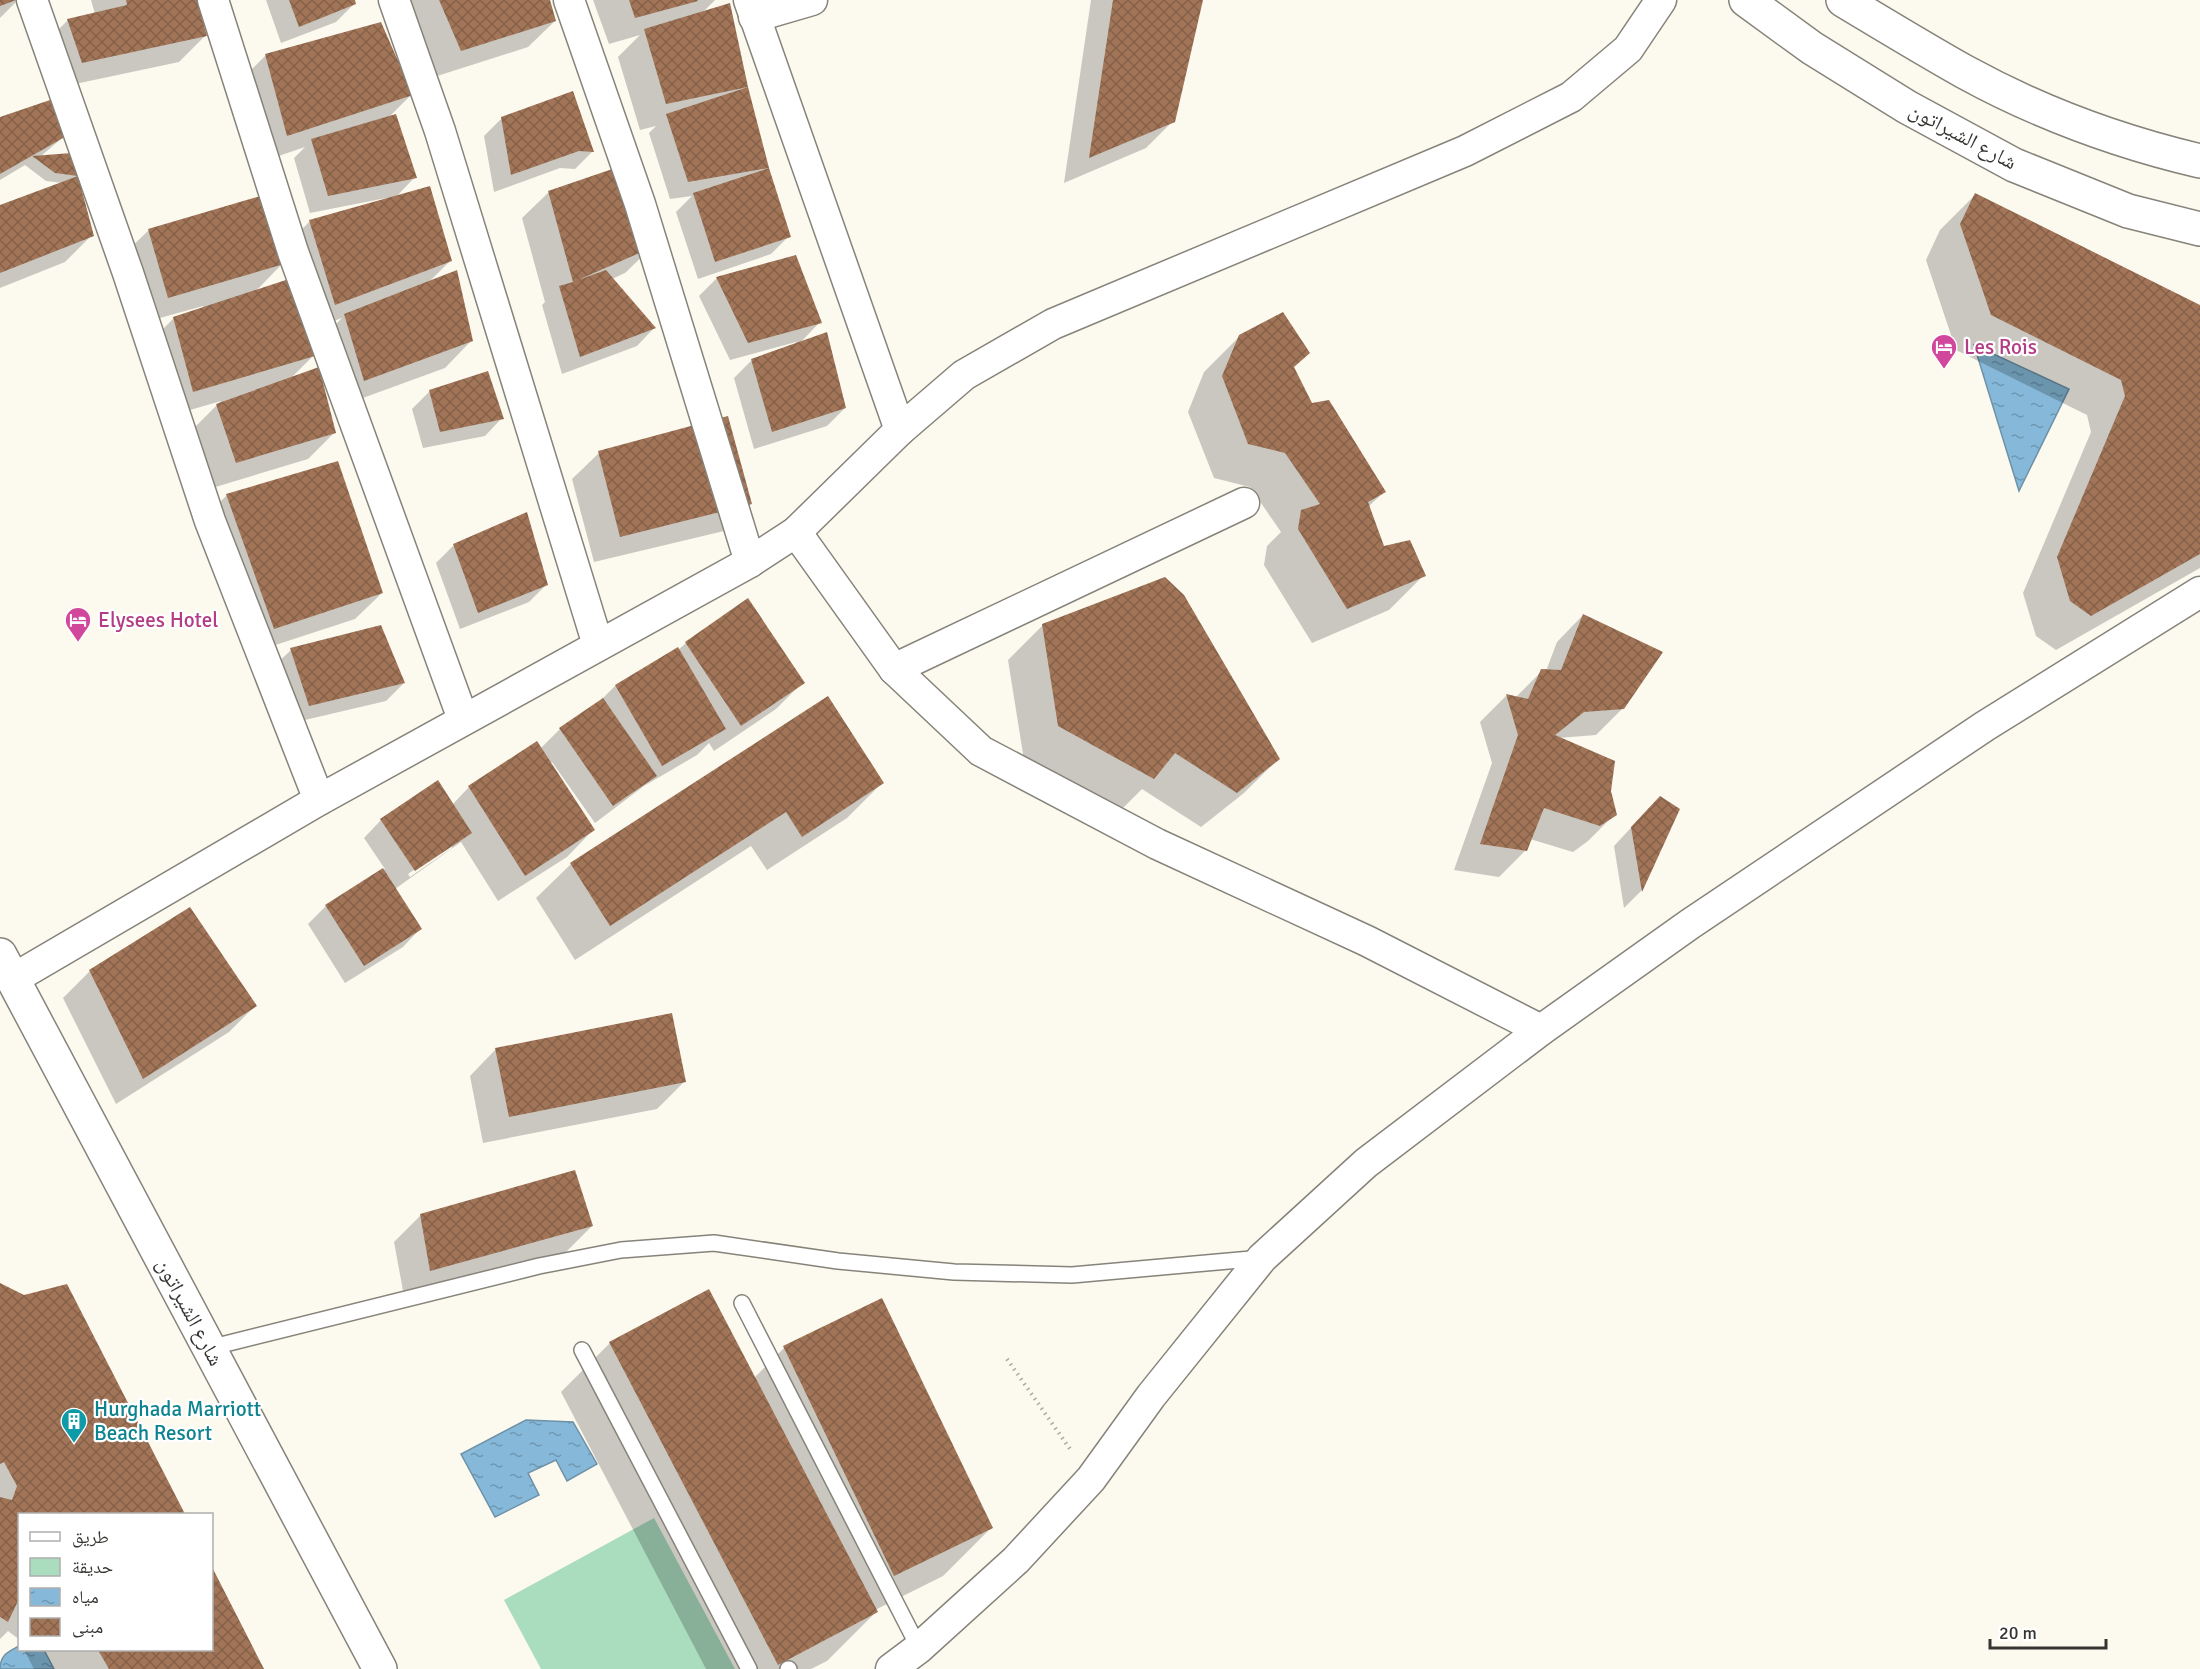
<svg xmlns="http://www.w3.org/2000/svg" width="2200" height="1669" viewBox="0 0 2200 1669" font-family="Signika,'Noto Naskh Arabic',sans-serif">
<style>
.park{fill:#aadcbe}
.water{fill:url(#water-ripples);stroke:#6e91a7;stroke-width:1.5}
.shadow{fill:#0003;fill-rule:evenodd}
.building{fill:url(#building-cross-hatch)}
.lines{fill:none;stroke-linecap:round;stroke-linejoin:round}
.lane-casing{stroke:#86837a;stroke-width:18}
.street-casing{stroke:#86837a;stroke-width:33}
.secondary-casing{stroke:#86837a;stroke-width:36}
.path{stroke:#acaaa3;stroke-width:4;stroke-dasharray:1.5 4.5;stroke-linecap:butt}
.lane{stroke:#fff;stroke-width:15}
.street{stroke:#fff;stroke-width:30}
.secondary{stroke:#fff;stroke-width:33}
.labels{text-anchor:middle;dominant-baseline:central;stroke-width:4.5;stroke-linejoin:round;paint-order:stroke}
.street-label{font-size:21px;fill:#373532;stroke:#fff}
.hotel-label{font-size:21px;fill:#b23c85;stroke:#fff;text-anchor:start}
.culture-label{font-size:21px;fill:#0d838f;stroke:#fff;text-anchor:start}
</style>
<defs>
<pattern id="water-ripples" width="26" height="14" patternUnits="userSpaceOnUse" patternTransform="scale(1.5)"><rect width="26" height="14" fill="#86b9d9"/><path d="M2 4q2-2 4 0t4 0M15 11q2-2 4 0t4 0" fill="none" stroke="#6e97b1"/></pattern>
<pattern id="building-cross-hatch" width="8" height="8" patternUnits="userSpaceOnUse" patternTransform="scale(1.5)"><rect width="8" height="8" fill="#a27558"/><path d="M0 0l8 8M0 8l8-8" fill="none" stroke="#856149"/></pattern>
</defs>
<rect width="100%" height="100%" fill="#fcf9ef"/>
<path class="park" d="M654 1518 735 1669H541L504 1600Z"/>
<g class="water">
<path d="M1974 345 2069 389 2019 491Z"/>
<path d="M526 1420 573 1422 597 1464 567 1481 556 1460 528 1473 539 1495 495 1517 461 1454Z"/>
<path d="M19 1646 20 1650H44L54 1669H0C0 1655 8 1652 19 1646Z"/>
</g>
<g class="shadow">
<path d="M0 0H18L0 18Z"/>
<path d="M91 0H195L206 35 179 62 56 88 41 47 68 20 95 14Z"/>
<path d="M266 0H353L354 4 336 22 281 43Z"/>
<path d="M403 0H548L555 21 528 47 434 77Z"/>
<path d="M593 0H715L702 13 746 87 767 168 789 236 771 254 698 279 676 212 692 196 670 199 649 133 656 126 640 130 618 57 640 35 609 44Z"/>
<path d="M1091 0H1201L1173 121 1146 148 1064 183Z"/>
<path d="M266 55 411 95 388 118 415 177 395 198 451 260 428 283 471 341 445 368 338 407 318 342 342 318 306 331 314 355 290 379 335 432 308 459 209 489 190 432 221 401 166 417 147 345 174 318 203 308V306L142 323 122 256 149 230 282 264 255 292 293 279 284 248 310 221 386 200V198L310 213 294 158 305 147 261 162 239 82Z"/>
<path d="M572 93 592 152 575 169 560 168 494 192 484 136 502 118Z"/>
<path d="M0 119 68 133 41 156 71 154 92 235 65 262 0 288V206L63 183 46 181 25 165 0 180Z"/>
<path d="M549 192 652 247 625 273 612 279 654 328 637 346 562 374 542 305 545 302 522 218Z"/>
<path d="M1975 195 2200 306V568L2056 650 2036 636 2023 593 2091 432 2087 415 1956 350 1926 260 1940 230Z"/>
<path d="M717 278 820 322 799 344 845 408 827 426 754 449 734 378 752 360 796 345V342L730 360 699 296Z"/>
<path d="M1240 336 1293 368 1311 405 1384 492 1368 507 1383 548 1424 575 1389 610 1312 643 1264 565 1267 546 1281 532 1250 487 1214 478 1188 412 1204 372Z"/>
<path d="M430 391 502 418 485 436 423 448 412 409Z"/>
<path d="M599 453 751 504 724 531 594 562 572 479Z"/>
<path d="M227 495 382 593 355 619 248 654 200 522Z"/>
<path d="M454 545 547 584 529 602 460 629 436 563Z"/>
<path d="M1583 615 1623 708 1596 735 1558 738 1609 791 1615 814 1588 841 1573 852 1530 839 1525 851 1499 877 1454 870 1492 763 1480 722 1506 696 1515 698 1542 671H1546L1557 642Z"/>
<path d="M1043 625 1278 759 1244 793 1201 827 1142 789 1118 813 1024 760 1008 660Z"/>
<path d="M686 643 803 682 776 709 714 751 709 743 697 755 644 786 595 823 552 762 550 763 593 830 567 857 498 901 461 842 395 889 420 929 403 947 345 983 308 924 326 906 385 869 364 838 381 820 452 805 469 787 541 748 560 729 600 701 615 686 678 650ZM452 844V848L410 877 408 874Z"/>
<path d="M291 650 404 683 386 701 292 723 273 667Z"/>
<path d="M882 783 847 818 767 870 751 846 575 960 536 898 571 864Z"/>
<path d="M1678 809 1641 891 1624 908 1614 846 1642 816Z"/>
<path d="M190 909 255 1006 229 1032 116 1104 63 998 90 971Z"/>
<path d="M496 1049 684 1082 657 1109 483 1143 470 1076Z"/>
<path d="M421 1215 592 1226 565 1253 404 1296 394 1242Z"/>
<path d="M0 1285 24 1297 67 1286 183 1514H20V1640L8 1631 0 1639Z"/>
<path d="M610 1343 754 1378 784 1348 992 1527 943 1576 875 1610 876 1612 827 1661 811 1669H706L561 1392Z"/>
<path d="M212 1571 261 1669H34L24 1650H212Z"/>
</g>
<g class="building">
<path d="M0 0H16L0 6Z"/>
<path d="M126 0H197L207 36 82 63 67 19 127 5Z"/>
<path d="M289 0H355L356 4 299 27Z"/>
<path d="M439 0H550L556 21 461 51Z"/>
<path d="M629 0H697L698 1 635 18Z"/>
<path d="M1113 0H1203L1175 122 1089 158Z"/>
<path d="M730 3 748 87 666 104 644 29Z"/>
<path d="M381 22 413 95 287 136 265 54Z"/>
<path d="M748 87 769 168 688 182 666 114Z"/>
<path d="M573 91 594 152 579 151 511 175 501 117Z"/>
<path d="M53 99 70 134 0 174V117Z"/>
<path d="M396 114 417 178 328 196 311 139Z"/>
<path d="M72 153 78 176 55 173 32 156Z"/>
<path d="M627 164 653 247 578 280 606 270 656 328 580 357 559 286 573 282 548 191Z"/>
<path d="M769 168 791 237 715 262 693 193Z"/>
<path d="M78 176 94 236 0 273V205Z"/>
<path d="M430 186 452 261 335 305 309 220Z"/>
<path d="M1975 193 2200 305V554L2091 616 2070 601 2057 557 2125 396 2121 380 1991 315 1960 224Z"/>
<path d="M264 195 284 264 168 298 148 229Z"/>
<path d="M796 255 822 323 748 343 716 277Z"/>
<path d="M457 270 473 341 364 381 344 314Z"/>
<path d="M292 278 315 356 193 392 173 317Z"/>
<path d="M1283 312 1310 353 1294 367 1312 403 1329 400 1386 492 1368 502 1384 546 1410 540 1426 576 1347 609 1298 529 1301 510 1320 504 1285 453 1248 444 1222 376 1239 335Z"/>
<path d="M827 332 846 408 772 432 751 359Z"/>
<path d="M319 367 336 433 236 463 216 404Z"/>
<path d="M488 371 504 419 440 432 429 390Z"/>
<path d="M728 416 752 504 620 537 598 451Z"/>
<path d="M338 461 383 593 274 629 226 494Z"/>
<path d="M527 512 548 585 478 613 453 544Z"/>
<path d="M1165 577 1184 595 1280 759 1237 793 1175 753 1154 779 1058 726 1042 624Z"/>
<path d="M748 598 805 683 741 726 685 642Z"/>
<path d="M1583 614 1663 652 1624 709 1584 712 1555 735 1615 761 1611 791 1617 815 1600 826 1544 808 1527 851 1480 844 1518 735 1506 694 1528 699 1541 669 1561 670Z"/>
<path d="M381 625 405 683 309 706 290 648Z"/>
<path d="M678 647 726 729 662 766 615 685Z"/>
<path d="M828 696 884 783 802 837 786 812 610 926 570 863Z"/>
<path d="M603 698 657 776 613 806 559 728Z"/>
<path d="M537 741 595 830 525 876 468 786Z"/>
<path d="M438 780 472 833 415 871 380 819Z"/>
<path d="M1660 796 1680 809 1642 892 1631 827Z"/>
<path d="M383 868 422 929 364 966 325 905Z"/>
<path d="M190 907 257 1006 143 1079 89 970Z"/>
<path d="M672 1013 686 1082 509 1117 495 1048Z"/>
<path d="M575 1170 593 1226 430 1271 420 1214Z"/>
<path d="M0 1283 24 1295 67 1284 185 1514H20V1597L8 1622 0 1617V1497L12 1500 17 1486 4 1462 0 1464Z"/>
<path d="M709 1289 878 1612 778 1665 609 1342Z"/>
<path d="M882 1298 993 1528 894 1576 783 1346Z"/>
<path d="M212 1567 264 1669H109L98 1650H212Z"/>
</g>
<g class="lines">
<g class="lane-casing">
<g id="lane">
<path d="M742 1303 919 1648"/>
<path d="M209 1348 539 1266 621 1250 714 1243 838 1261 954 1272 1072 1275 1262 1258"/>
<path d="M582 1350 749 1669"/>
<path d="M788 1669H789"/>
</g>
</g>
<g class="street-casing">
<g id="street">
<path d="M32 0 128 273 210 521 319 800"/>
<path d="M213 0 293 252 463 719"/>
<path d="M394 0 440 131 598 645"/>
<path d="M569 0 640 204 750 562"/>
<path d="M749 0 900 430"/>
<path d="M754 17 812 0"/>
<path d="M796 532 894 669 981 751 1157 844 1367 941 1541 1030"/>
<path d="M894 669 1244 503"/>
<path d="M13 979 319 800 750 562 796 532 900 430 964 375 1053 324 1465 151 1571 97 1628 49 1661 0"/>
<path d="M891 1669 919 1648 1016 1560 1091 1479 1151 1396 1262 1258 1366 1163 1541 1030 1690 924 1985 726 2200 592"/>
</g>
</g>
<g class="secondary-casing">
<g id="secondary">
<path d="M1746 0 1812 48 1907 107 2014 165 2128 211 2200 229"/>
<path d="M1843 0C1883 24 1924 49 1965 72 2038 112 2119 142 2200 161"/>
<path d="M0 955 380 1669"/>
</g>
</g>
<path class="path" d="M1007 1359 1070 1449"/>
<use href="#lane" class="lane"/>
<use href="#street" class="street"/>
<use href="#secondary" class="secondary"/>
</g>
<defs>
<g id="hotel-pin" transform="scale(1.35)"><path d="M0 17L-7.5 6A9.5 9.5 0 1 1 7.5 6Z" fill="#d1479c" stroke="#fff"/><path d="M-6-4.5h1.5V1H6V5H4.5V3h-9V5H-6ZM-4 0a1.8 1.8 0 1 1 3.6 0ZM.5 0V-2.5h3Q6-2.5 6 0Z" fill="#fff"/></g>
<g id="building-pin" transform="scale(1.35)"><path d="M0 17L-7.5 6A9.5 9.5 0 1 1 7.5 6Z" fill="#0f9aa8" stroke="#fff"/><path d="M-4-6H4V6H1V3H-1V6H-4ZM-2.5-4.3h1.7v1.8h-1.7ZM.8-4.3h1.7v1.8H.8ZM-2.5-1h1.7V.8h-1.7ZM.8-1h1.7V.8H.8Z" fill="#fff"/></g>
</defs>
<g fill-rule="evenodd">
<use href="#hotel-pin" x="1944" y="347"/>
<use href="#hotel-pin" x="78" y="620"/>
<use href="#building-pin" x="74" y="1421"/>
</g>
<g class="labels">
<g class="street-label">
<text transform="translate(1963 136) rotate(28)">شارع الشيراتون</text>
<text transform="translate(190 1312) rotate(62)">شارع الشيراتون</text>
</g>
<g class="hotel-label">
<text x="1964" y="347">Les Rois</text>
<text x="98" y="620">Elysees Hotel</text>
</g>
<g class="culture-label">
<text x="94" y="1409">Hurghada Marriott<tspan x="94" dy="24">Beach Resort</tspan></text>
</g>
</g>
<rect x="18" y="1513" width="195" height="138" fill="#ffffff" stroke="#afaead" stroke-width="1.5"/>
<rect x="30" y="1532" width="30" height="9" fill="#ffffff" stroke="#afaead" stroke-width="1.5"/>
<text x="72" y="1543" font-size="18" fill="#373532">طريق</text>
<rect x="30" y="1558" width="30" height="18" fill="#aadcbe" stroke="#afaead" stroke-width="1.5"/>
<text x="72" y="1573" font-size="18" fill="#373532">حديقة</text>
<rect x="30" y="1588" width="30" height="18" fill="url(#water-ripples)" stroke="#afaead" stroke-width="1.5"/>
<text x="72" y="1603" font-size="18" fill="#373532">مياه</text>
<rect x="30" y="1618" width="30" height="18" fill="url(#building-cross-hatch)" stroke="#afaead" stroke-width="1.5"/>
<text x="72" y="1633" font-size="18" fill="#373532">مبنى</text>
<path d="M1990 1639v9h116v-9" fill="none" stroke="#373532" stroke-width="3"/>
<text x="1999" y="1639" font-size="18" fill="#373532" stroke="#ffffff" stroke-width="4.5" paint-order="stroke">20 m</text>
</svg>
